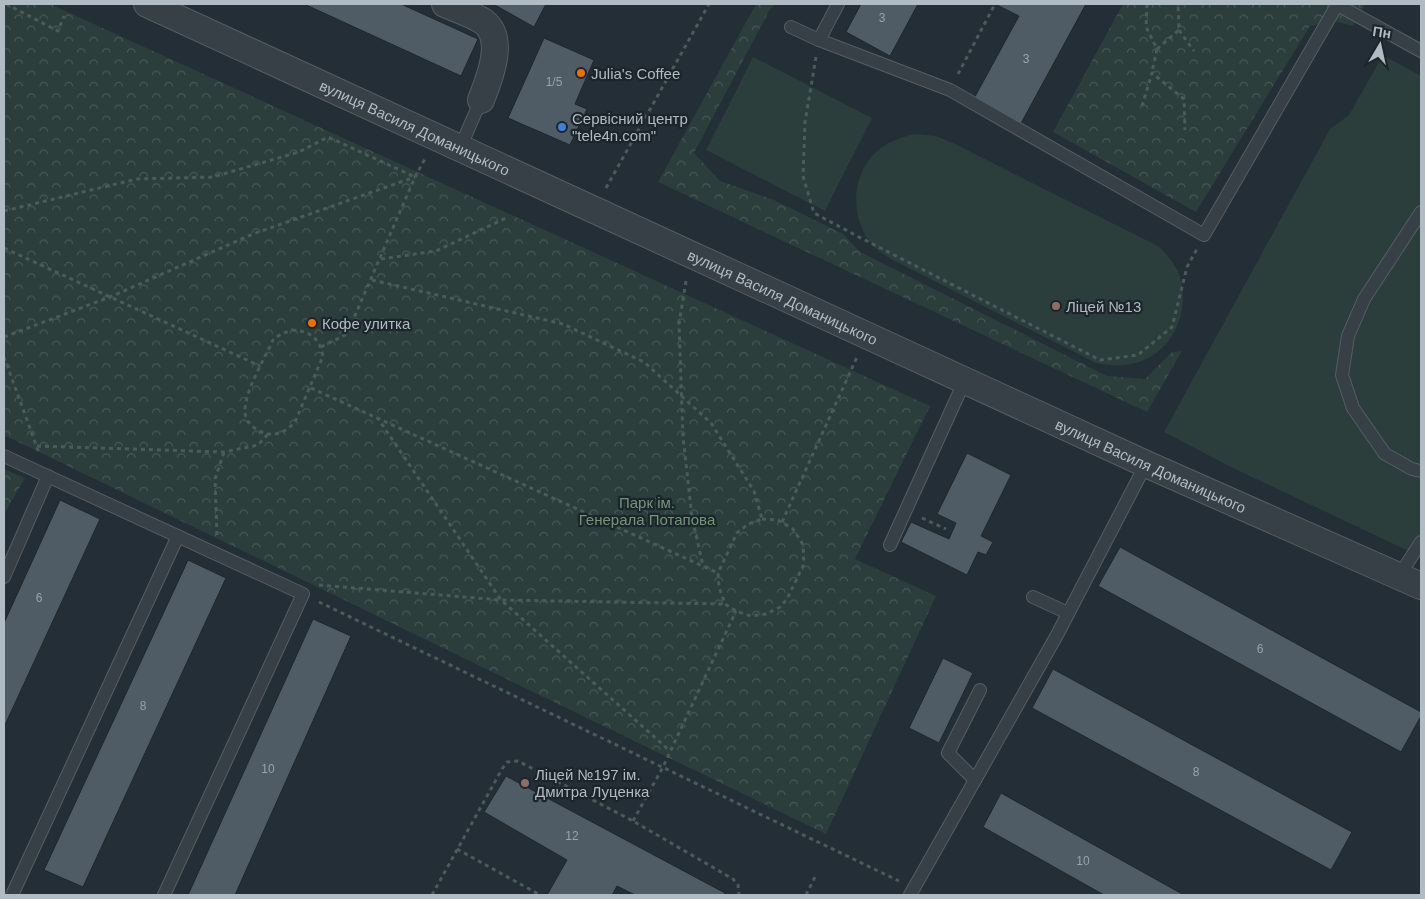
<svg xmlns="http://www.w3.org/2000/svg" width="1425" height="899" viewBox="0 0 1425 899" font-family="Helvetica,sans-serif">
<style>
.grass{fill:#2b3e3b}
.forest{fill:url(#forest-crowns)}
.building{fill:#4f5b65;stroke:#1e272d}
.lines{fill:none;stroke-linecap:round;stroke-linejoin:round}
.lane-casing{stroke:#545e65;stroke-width:14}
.street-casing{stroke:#545e65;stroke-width:28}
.path{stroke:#4a5b5b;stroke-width:3;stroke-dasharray:4 4;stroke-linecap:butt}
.lane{stroke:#374047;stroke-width:12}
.street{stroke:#374047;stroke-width:26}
.food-dot{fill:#e8710a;stroke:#1c252b;stroke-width:2}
.shop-dot{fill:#3f7fe0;stroke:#1c252b;stroke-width:2}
.education-dot{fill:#8d6e63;stroke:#1c252b;stroke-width:2}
.labels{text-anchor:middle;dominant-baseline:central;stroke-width:4.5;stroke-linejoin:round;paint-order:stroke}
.number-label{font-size:12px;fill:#98a3ac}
.poi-label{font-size:15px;fill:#b1bbc3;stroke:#1c252b;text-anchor:start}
.street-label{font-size:15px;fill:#b1bbc3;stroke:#1c252b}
.park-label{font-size:15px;fill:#739676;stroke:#1c252b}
</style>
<defs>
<pattern id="forest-crowns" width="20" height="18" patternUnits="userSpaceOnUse" patternTransform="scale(1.25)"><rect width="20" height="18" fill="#2b3e3b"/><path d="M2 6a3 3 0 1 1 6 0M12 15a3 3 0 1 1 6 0" fill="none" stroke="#475856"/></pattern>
</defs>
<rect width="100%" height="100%" fill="#232e36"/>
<g class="grass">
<path d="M1383 55 1421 76V557L1231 467 1164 432 1330 129 1349 115Z"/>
<path d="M753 57 872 118 825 211 706 150Z"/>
<path d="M914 134 936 136 955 144 1158 246C1168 255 1176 265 1180 277 1191 314 1170 357 1131 364 1119 367 1108 365 1096 363L891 259C881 253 871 246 865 235 851 209 853 174 875 153 886 142 900 138 914 134Z"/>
</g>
<g class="forest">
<path d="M4 4H50L930 406 855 559 936 596 826 834 4 435Z"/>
<path d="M756 4H775L769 11 694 153 720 181 774 200 843 234 860 252 1107 376 1145 379 1172 352 1182 351 1147 412 658 182Z"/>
<path d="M1123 4H1365L1353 26 1334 21 1310 26 1196 212 1053 132Z"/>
<path d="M4 469 25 478 4 514Z"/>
</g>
<g class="building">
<path d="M304 4H401L478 39 461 76Z"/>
<path d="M493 4H546L534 27Z"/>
<path d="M861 4H918L890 56 846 32Z"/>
<path d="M995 4H1086L1019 127 972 102 1019 16Z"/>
<path d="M544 38 594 60 575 104 587 109 570 145 508 118Z"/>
<path d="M967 453 1011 475 981 536 993 542 986 555 978 552 967 575 901 542 911 522 949 539 956 523 937 514Z"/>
<path d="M60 500 100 519 4 727V623Z"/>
<path d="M1120 547 1421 712V716L1401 752 1098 586Z"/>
<path d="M188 560 226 578 83 887 44 870Z"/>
<path d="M313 619 351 636 235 895H188Z"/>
<path d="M943 658 973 673 939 743 909 728Z"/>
<path d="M1053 669 1352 832 1331 870 1032 708Z"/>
<path d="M506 776 725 893 724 895H635L617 886 612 895H547L567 860 484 812Z"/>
<path d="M1001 793 1184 895H1104L983 827Z"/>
</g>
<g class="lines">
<g class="lane-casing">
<g id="lane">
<path d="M1336 4 1421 51"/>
<path d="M791 27 819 40 950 90 1204 235 1337 5"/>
<path d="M819 40 838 4"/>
<path d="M460 148 481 100"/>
<path d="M1421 212 1364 299 1348 336 1342 375 1353 408 1385 454 1412 469 1421 471"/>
<path d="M4 456 303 594 164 895"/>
<path d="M890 545 965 380"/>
<path d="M1399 576 1421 542"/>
<path d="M4 577 48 476"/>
<path d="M1033 597 1068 613"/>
<path d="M975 780 948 753 980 690"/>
<path d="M12 895 178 536"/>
<path d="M910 895 1057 635 1146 464"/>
</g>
</g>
<g class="street-casing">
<g id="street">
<path id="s1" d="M147 4 1146 464 1421 586"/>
<path d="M445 4C456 9 474 15 484 22 506 39 489 80 481 100"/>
</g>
</g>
<g class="path">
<path d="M6 4 58 31 64 16"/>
<path d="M1147 4 1146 27 1157 49 1152 72"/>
<path d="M1179 30 1194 51"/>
<path d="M1157 49 1179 30 1178 4"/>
<path d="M816 57 805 122 803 176 814 213 857 236 1100 360 1138 355 1172 327 1187 267 1197 249"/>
<path d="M958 74 995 4"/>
<path d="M1142 106 1152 73 1184 99 1185 130"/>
<path d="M606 188 709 4"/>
<path d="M4 211 137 179 213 177 299 152 328 137 415 177"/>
<path d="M4 248 260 366"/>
<path d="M381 259 436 251 506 218"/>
<path d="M372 280 563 324 644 362 711 423 754 491 762 519"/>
<path d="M686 281 679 324 683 437 692 517 703 566"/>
<path d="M292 330C309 331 320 338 323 356L295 422C287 431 276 437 264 433 255 430 245 422 245 412 244 392 265 358 273 340L281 334Z"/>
<path d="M4 337 110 297 253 234 415 177"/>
<path d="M321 347 347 334 415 177 426 157"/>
<path d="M4 357 39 453"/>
<path d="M311 388 718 573"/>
<path d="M377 417 501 600 670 751"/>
<path d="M37 446 224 452 258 445 268 434"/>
<path d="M922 518 946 529"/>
<path d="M762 519 778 520 793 529 802 543 804 554 803 566 787 599 780 607 766 614 751 616 736 611 725 604 719 587 718 573 737 533 748 524Z"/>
<path d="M782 522 857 357"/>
<path d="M217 535 215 479 224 452"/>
<path d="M319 585 501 600 725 604"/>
<path d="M319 602 899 881"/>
<path d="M633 821 663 767 736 611"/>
<path d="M457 849 540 895"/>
<path d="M432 895 502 769 507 762 518 761 633 821 733 879 738 885 739 895"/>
<path d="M806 895 815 877"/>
</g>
<use href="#lane" class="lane"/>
<use href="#street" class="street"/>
</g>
<g class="food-dot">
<circle cx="581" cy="73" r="5"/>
<circle cx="312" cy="323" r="5"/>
</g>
<circle class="shop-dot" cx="562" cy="127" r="5"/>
<g class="education-dot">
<circle cx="1056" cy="306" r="5"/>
<circle cx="525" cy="783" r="5"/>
</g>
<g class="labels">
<g class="number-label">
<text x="882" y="18">3</text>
<text x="1026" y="59">3</text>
<text x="554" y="82">1/5</text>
<text x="39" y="598">6</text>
<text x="1260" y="649">6</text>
<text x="143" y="706">8</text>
<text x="268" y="769">10</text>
<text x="1196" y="772">8</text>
<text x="572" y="836">12</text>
<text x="1083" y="861">10</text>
</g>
<g class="poi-label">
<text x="591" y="73">Julia's Coffee</text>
<text x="572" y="118">Сервісний центр<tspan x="572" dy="17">"tele4n.com"</tspan></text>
<text x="1066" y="306">Ліцей №13</text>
<text x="322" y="323">Кофе улитка</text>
<text x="535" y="774">Ліцей №197 ім.<tspan x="535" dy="17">Дмитра Луценка</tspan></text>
</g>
<g class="street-label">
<text stroke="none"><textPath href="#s1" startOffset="295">вулиця Василя Доманицького</textPath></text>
<text stroke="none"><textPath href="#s1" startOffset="700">вулиця Василя Доманицького</textPath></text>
<text stroke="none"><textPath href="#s1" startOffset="1105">вулиця Василя Доманицького</textPath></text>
</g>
<g class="park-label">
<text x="647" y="502">Парк ім.<tspan x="647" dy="17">Генерала Потапова</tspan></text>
</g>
</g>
<rect width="1425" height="899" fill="none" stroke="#b1bbc3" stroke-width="10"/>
<g transform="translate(1380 45) rotate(9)" stroke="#1c252b" stroke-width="4" paint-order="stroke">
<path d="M0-4L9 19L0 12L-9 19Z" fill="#b1bbc3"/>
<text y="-8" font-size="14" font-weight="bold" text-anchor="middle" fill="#b1bbc3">Пн</text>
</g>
</svg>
